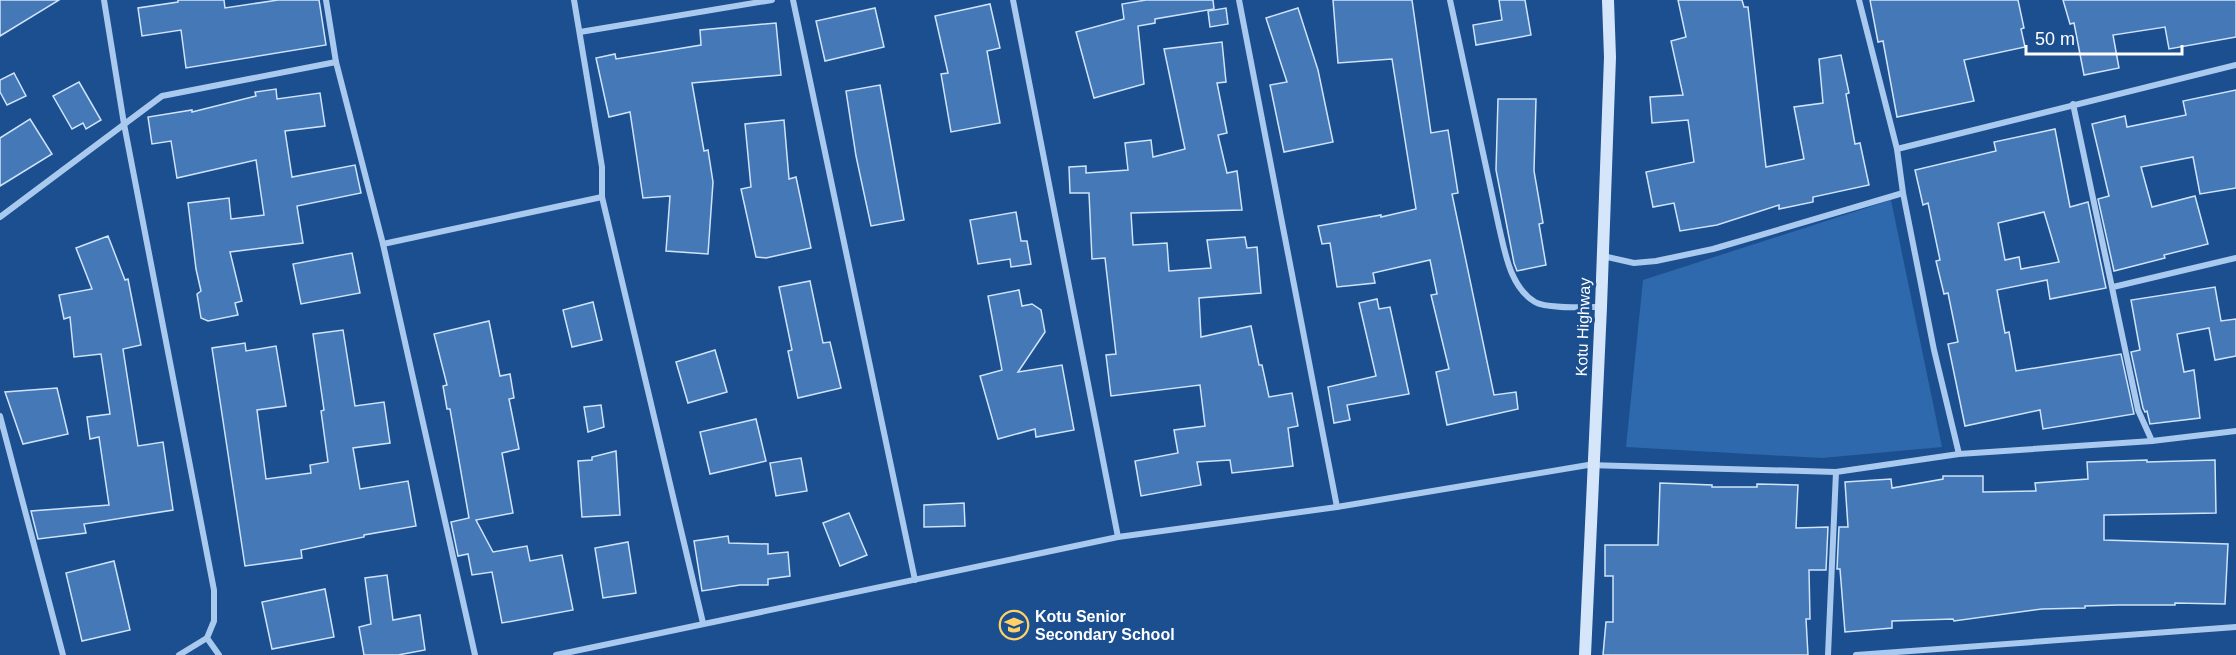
<svg xmlns="http://www.w3.org/2000/svg" width="2236" height="655" viewBox="0 0 2236 655" font-family="Helvetica,sans-serif">
<style>
.green{fill:#2e69ad}
.building{fill:#4478b7;stroke:#cfe3fa;stroke-width:1.5;fill-rule:evenodd}
.lines{fill:none;stroke-linecap:round;stroke-linejoin:round}
.street{stroke:#a9c9ee;stroke-width:6}
.secondary{stroke:#d6e6fa;stroke-width:12}
.labels{text-anchor:middle;dominant-baseline:central;stroke-width:6;stroke-linejoin:round;paint-order:stroke}
.street-label{font-size:16px;fill:#fff;stroke:#1b4f8f}
.poi-label{font-size:16px;font-weight:bold;fill:#fff;stroke:#1b4f8f;text-anchor:start}
</style>
<rect width="100%" height="100%" fill="#1b4f8f"/>
<path class="green" d="M1891 200 1942 447 1822 458 1626 447 1643 280Z"/>
<g class="building">
<path d="M0 0H59L0 36Z"/>
<path d="M178 0H224L225 8 278 0H319L326 45 186 68 181 30 142 36 138 8 178 2Z"/>
<path d="M1146 0H1213L1214 9 1155 19V23L1138 26 1144 84 1094 98 1076 32 1124 19 1122 4Z"/>
<path d="M1333 0H1412L1431 133 1448 130 1458 193 1452 194 1494 395 1516 392 1518 409 1447 425 1436 372 1449 369 1431 295 1437 294 1430 260 1373 273 1375 283 1337 287 1330 243 1322 244 1318 226 1381 215V217L1416 209 1392 59 1338 63Z"/>
<path d="M1499 0H1525L1531 35 1476 45 1473 25 1502 20Z"/>
<path d="M1678 0H1742L1744 7H1748L1766 167 1804 159 1794 107 1823 103 1819 59 1841 55 1849 93 1846 94 1855 144 1860 143 1869 185 1813 197V202L1779 209V205L1717 225 1680 231 1674 203 1653 207 1646 172 1694 162 1688 120 1652 123 1650 97 1683 95 1671 41 1686 37Z"/>
<path d="M1870 0H2018L2024 28 2021 29 2025 47 1964 60 1974 101 1897 117 1883 41 1878 42Z"/>
<path d="M2063 0H2236V37L2169 49 2165 27 2113 35 2119 68 2084 75 2074 23 2070 24Z"/>
<path d="M990 4 1000 48 987 51 1000 123 951 132 941 74 948 73 935 16Z"/>
<path d="M875 8 884 47 825 61 816 21Z"/>
<path d="M1226 8 1228 24 1210 27 1208 11Z"/>
<path d="M1298 8 1318 70 1333 142 1284 152 1270 85 1287 82 1266 18Z"/>
<path d="M776 23 781 75 692 83 704 151 708 150 713 182 708 254 666 251 670 196 643 198 630 112 609 117 596 58 615 54 616 59 701 45 700 30Z"/>
<path d="M1222 42 1226 82 1217 83 1227 133 1218 135 1227 173 1237 171 1242 210 1131 213 1133 245 1167 243 1169 271 1211 268 1207 240 1245 237 1247 248 1257 247 1261 293 1199 298 1201 337 1251 326 1259 365H1262L1269 397 1292 393 1298 426 1288 428 1293 466 1232 473 1230 460 1197 462 1201 485 1141 496 1135 461 1178 453 1174 430 1205 426 1200 385 1111 396 1106 355 1116 354 1105 258 1092 259 1089 193H1070L1069 167 1086 166V173L1128 170 1125 143 1151 140 1153 157 1185 149 1164 49Z"/>
<path d="M14 73 26 96 7 105 0 92V80Z"/>
<path d="M79 82 101 120 86 129 83 123 72 129 53 96Z"/>
<path d="M880 85 904 220 871 226 856 156 846 91Z"/>
<path d="M276 89 277 99 320 93 325 126 285 131 292 177 355 165 361 193 297 206 303 243 230 252 242 301 235 303 238 315 208 321 201 318 197 294 201 291 196 269 188 203 229 198 231 219 264 215 256 160 177 178 171 141 152 144 148 117 192 110V112L256 96 255 92Z"/>
<path d="M2236 90V188L2200 194 2193 157 2141 167 2152 207 2195 196 2208 244 2164 255 2165 258 2114 271 2098 199 2109 196 2092 124 2125 116 2127 127 2186 115 2183 101Z"/>
<path d="M1498 99H1536L1534 171 1543 223 1539 224 1546 265 1517 271 1514 263 1496 170Z"/>
<path d="M30 119 52 154 0 186V138Z"/>
<path d="M784 120 789 179 796 177 811 248 766 258 756 257 741 189 751 187 745 124Z"/>
<path d="M2055 129 2070 207 2088 202 2106 288 2050 299 2047 280 1997 290 2005 333 2009 332 2016 371 2121 354 2134 414 2043 429 2040 410 1965 426 1948 344 1958 342 1948 293 1944 294 1936 261 1940 260 1928 203 1923 205 1915 170 1996 151 1994 142ZM2044 212 2059 262 2021 269 2019 257 2005 260 1998 223Z"/>
<path d="M1016 212 1021 241H1027L1031 264 1011 267 1010 259 978 264 970 220Z"/>
<path d="M108 236 125 280 128 279 141 345 123 349 138 446 163 442 173 510 84 524 86 533 38 539 31 511 109 505 99 437 90 439 87 417 110 414 101 354 74 357 70 317 64 319 59 295 92 289 76 248Z"/>
<path d="M352 253 360 293 301 304 293 264Z"/>
<path d="M810 281 823 343 830 342 841 388 798 398 788 351 792 350 779 287Z"/>
<path d="M2215 287 2221 321 2236 319V356L2215 360 2209 328 2177 334 2184 372 2194 370 2200 418 2150 424 2147 411 2145 412 2143 408 2131 352 2140 350 2131 300Z"/>
<path d="M1019 290 1022 306 1032 304 1041 310 1045 332 1018 372 1062 365 1074 430 1036 437 1035 429 998 439 980 376 1002 370 988 296Z"/>
<path d="M1377 299 1379 309 1390 307 1409 394 1347 405 1350 420 1334 423 1328 387 1376 376 1359 303Z"/>
<path d="M593 302 602 340 572 347 563 310Z"/>
<path d="M489 321 500 376 510 374 514 398 509 399 519 449 502 453 513 513 476 520 493 552 527 546 530 561 562 555 573 610 502 623 492 572 472 575 468 554 458 556 451 522 469 518 450 409H447L443 386 447 385 434 334Z"/>
<path d="M343 330 355 406 384 402 390 443 353 448 360 489 408 481 416 526 364 535V537L301 550 302 558 245 566 212 348 245 343 246 351 276 346 286 406 257 410 266 479 311 473 310 465 328 462 321 411 324 410 313 334Z"/>
<path d="M715 350 727 392 688 403 676 362Z"/>
<path d="M57 388 68 434 23 444 5 392Z"/>
<path d="M601 405 604 427 588 432 584 407Z"/>
<path d="M756 419 766 461 710 474 700 432Z"/>
<path d="M616 451 620 515 582 517 578 461 592 460V457Z"/>
<path d="M801 458 807 491 776 496 770 463Z"/>
<path d="M2147 460V462L2215 460 2216 513 2104 515V540L2228 544 2225 604 2175 603V605H2118L2085 606V608L2042 609 1954 621 1953 619 1892 621V628L1845 632 1840 569H1837L1839 527H1848L1845 482 1891 479 1892 488 1943 479V476H1983V492L2036 491 2035 483 2088 479 2087 462Z"/>
<path d="M1660 483 1712 485V487H1757V484L1798 485 1796 528 1828 527 1826 570H1809L1810 619H1806L1808 655H1603L1606 622H1613V576H1605V545H1658Z"/>
<path d="M964 503 965 526 924 527V505Z"/>
<path d="M849 513 867 555 840 566 823 523Z"/>
<path d="M728 536 729 543 768 544V554L788 552 790 576 768 579V585H740L702 591 694 541Z"/>
<path d="M628 542 636 593 603 598 595 548Z"/>
<path d="M114 561 130 630 82 641 66 573Z"/>
<path d="M387 575 393 620 420 615 425 650 398 655H364L359 627 371 624 365 578Z"/>
<path d="M325 589 334 637 272 649 262 602Z"/>
</g>
<g class="lines">
<g class="street">
<path d="M104 0 124 124 214 590V621L207 638 219 655"/>
<path d="M326 0 336 62 383 244 475 655"/>
<path d="M574 0 602 167V197L703 623"/>
<path d="M793 0 915 580"/>
<path d="M1013 0 1118 537"/>
<path d="M1239 0 1337 507"/>
<path d="M1450 0 1499 227C1505 252 1510 287 1535 302 1546 309 1587 307 1601 307"/>
<path d="M1859 0 1897 149 1903 193 1934 350 1959 454"/>
<path d="M580 32 772 0"/>
<path d="M2073 104 2138 410 2152 441"/>
<path d="M1897 149 2236 65"/>
<path d="M0 217 162 96 336 62"/>
<path d="M383 244 602 197"/>
<path d="M1603 256 1634 263 1656 261 1713 249 1903 193"/>
<path d="M2113 287 2236 258"/>
<path d="M0 416 63 655"/>
<path d="M179 655 207 638"/>
<path d="M556 655 1118 537 1337 507 1588 465 1836 472 1959 454 2152 441 2236 431"/>
<path d="M1828 655 1836 472"/>
<path d="M1856 655 2236 627"/>
</g>
<path class="secondary" d="M1585 655 1601 307 1610 57 1608 0"/>
</g>
<defs>
<g id="school-ring" transform="scale(1.5)"><circle r="9.5" fill="#1b4f8f" stroke="#ffd166" stroke-width="1.5"/><path d="M0-5L7-2L0 1L-7-2ZM-4 1L0 2.5L4 1V4Q0 6-4 4Z" fill="#ffd166"/></g>
</defs>
<g fill-rule="evenodd">
<use href="#school-ring" x="1014" y="625"/>
</g>
<g class="labels">
<g class="street-label">
<text transform="translate(1583 327) rotate(-88)">Kotu Highway</text>
</g>
<g class="poi-label">
<text x="1035" y="616">Kotu Senior<tspan x="1035" dy="18">Secondary School</tspan></text>
</g>
</g>
<path d="M2026 45v9h156v-9" fill="none" stroke="#ffffff" stroke-width="3"/>
<text x="2035" y="45" font-size="18" fill="#ffffff" stroke="#1b4f8f" stroke-width="4.5" paint-order="stroke">50 m</text>
</svg>
